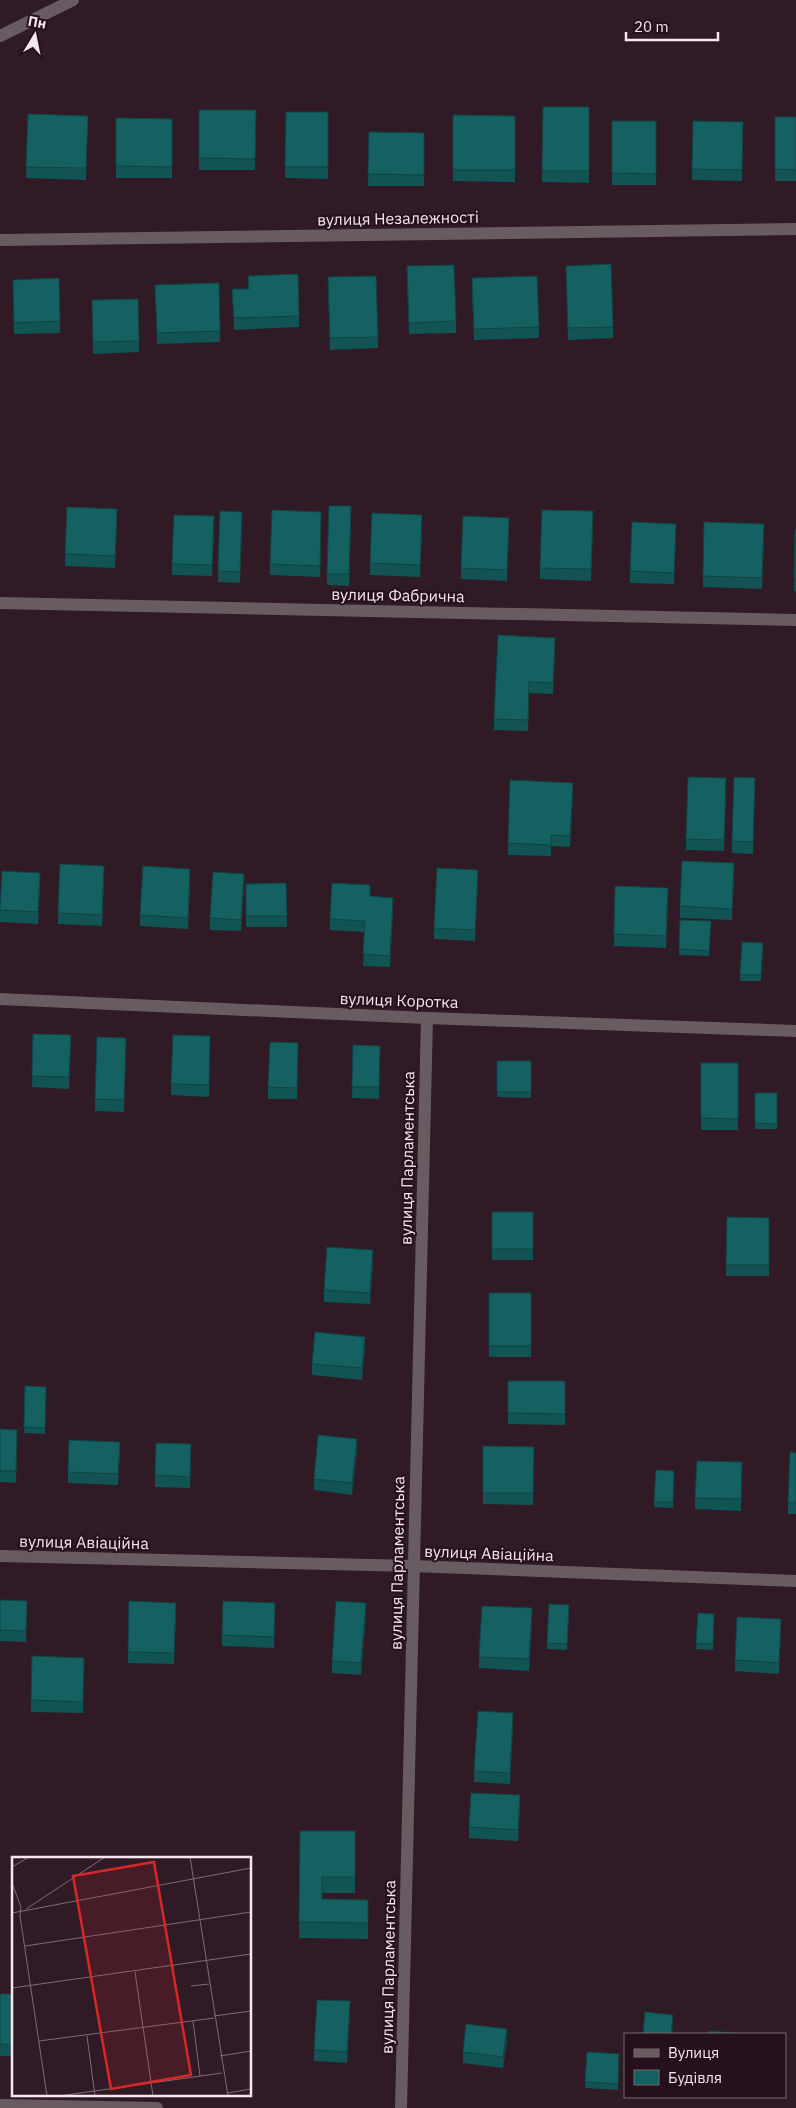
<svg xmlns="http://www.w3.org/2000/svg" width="796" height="2108" viewBox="0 0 796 2108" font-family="'IBM Plex Sans',sans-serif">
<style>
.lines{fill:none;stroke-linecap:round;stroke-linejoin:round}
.minor{stroke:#685c62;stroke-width:12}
.wall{fill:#125354}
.shaded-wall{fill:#0f4445}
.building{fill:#156162;stroke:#0f4445}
.labels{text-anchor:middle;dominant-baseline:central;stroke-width:4;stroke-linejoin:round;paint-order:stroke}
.street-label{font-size:16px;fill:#f6e6ee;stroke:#25111c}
.inset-road{fill:none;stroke:#7f6c76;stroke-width:1}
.view{fill:#d62828;fill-opacity:0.15;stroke:#d62828;stroke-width:2.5}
.inset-edge{fill:none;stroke:#f6e6ee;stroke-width:2.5}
</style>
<rect width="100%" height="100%" fill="#301a26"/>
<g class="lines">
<g class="minor">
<path d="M0 36 73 0"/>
<path d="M0 240 796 229"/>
<path d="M0 603 796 620"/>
<path d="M0 999 427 1018 796 1031"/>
<path d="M0 1556 413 1566 796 1581"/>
<path d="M0 2105 157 2108"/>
<path d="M401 2108 427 1018"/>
</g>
</g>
<g class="wall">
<path d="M543 107H589V183L542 182Z"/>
<path d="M199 110H256L255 170H199Z"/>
<path d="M286 112H328V179L285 178Z"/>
<path d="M28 114 88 116 86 180 26 178Z"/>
<path d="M453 115 515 116V182L453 181Z"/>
<rect x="775" y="117" width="21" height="64"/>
<path d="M116 118 172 119V178H116Z"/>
<rect x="612" y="121" width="44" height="64"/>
<path d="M693 121 743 122 742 181 692 180Z"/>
<path d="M369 132 424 133V186H368Z"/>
<path d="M566 266 613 327V338L568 340Z"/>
<path d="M248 276 299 316V327L234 330 232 289H248Z"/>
<path d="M407 278 456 321V333L409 334Z"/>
<path d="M219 283 220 342 157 344 155 285Z"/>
<path d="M328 288 378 337V348L330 350Z"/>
<path d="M472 289 539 327V338L474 340Z"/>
<path d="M13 292 60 321V333L14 334Z"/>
<path d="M92 300 139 341V352L93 354Z"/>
<path d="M351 518 349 586 327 585V574Z"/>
<path d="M117 521 115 568 65 566V554Z"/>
<path d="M242 523 240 583 218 582V571Z"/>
<path d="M593 523 591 581 540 579V568Z"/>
<path d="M321 524 320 577 270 575V564Z"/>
<path d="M214 527 212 576 172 575V564Z"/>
<path d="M422 527 420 577 370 575V563Z"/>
<path d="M509 529 507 581 461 579V568Z"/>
<path d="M796 530V591H794Z"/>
<path d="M676 535 674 584 630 583V571Z"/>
<path d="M764 535 762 589 703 587V576Z"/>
<path d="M555 649 553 694 529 693 528 731 494 730V719Z"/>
<path d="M755 778 753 854 732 853V841Z"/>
<path d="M726 789 724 851 686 850V839Z"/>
<path d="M573 794 570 847 551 846V856L508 855V843Z"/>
<path d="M734 875 732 920 680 918V906Z"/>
<path d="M104 878 102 926 58 924V913Z"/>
<path d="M190 880 188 929 140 926V915Z"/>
<path d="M478 881 475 941 434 939V928Z"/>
<path d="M286 883 287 927H246V884Z"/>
<path d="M40 885 38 924 0 922V901Z"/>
<path d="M244 885 241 931 210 930V918Z"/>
<path d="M370 896 393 909 390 967 363 966 365 932 330 930V919Z"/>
<path d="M668 900 666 948 614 946V934Z"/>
<path d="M680 920 711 921 709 956 679 955Z"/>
<path d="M742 942 763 943 761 981H740Z"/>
<path d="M33 1034 71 1035 69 1089 32 1087Z"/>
<path d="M173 1035 210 1047 209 1097 171 1095Z"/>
<path d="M298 1043 297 1099H268V1087Z"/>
<path d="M353 1045 380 1046 379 1099 352 1098Z"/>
<path d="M126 1049 124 1112 95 1111V1099Z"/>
<path d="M497 1061H531V1098L497 1097Z"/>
<rect x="701" y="1063" width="37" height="67"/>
<rect x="755" y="1093" width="22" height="36"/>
<rect x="492" y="1212" width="41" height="48"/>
<path d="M727 1217 769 1218V1276H726Z"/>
<path d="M373 1261 370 1304 324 1302V1290Z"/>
<rect x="489" y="1293" width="42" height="64"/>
<path d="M365 1348 362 1380 312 1375V1364Z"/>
<path d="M508 1381H565V1425L508 1424Z"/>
<path d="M25 1386 46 1387 45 1434 24 1433Z"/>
<path d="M0 1429 17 1441 16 1483 0 1482Z"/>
<path d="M483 1446 534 1447 533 1505 483 1504Z"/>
<path d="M357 1450 352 1495 314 1490V1479Z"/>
<path d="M120 1453 118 1485 68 1483V1472Z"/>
<path d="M796 1453V1514H788V1502Z"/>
<path d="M191 1455 190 1488 155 1487V1475Z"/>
<path d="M656 1470 674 1471 673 1508 654 1507Z"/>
<path d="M742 1474 741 1511 695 1509V1498Z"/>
<path d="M0 1600 27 1601 26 1642 0 1641Z"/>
<path d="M569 1611 567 1650 547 1649V1643Z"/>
<path d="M698 1613 714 1614 713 1650 696 1649Z"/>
<path d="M176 1614 174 1664 128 1663V1652Z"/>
<path d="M275 1614 274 1648 222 1646V1635Z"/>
<path d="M366 1615 361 1675 332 1673V1661Z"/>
<path d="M532 1620 529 1671 479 1668V1657Z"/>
<path d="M781 1630 779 1674 735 1671V1660Z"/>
<path d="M84 1658 83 1713 31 1712V1700Z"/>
<path d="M513 1724 510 1784 474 1782V1771Z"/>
<path d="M520 1807 518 1841 469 1838V1827Z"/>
<path d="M300 1831H355V1893H322V1899L368 1916V1939L299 1938Z"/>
<rect x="0" y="1994" width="14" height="62"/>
<path d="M350 2012 347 2063 314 2061V2050Z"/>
<path d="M507 2041 503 2068 463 2063V2052Z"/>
<path d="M619 2054 618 2090 585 2088V2082Z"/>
</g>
<g class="shaded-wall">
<path d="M573 783V794L570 847V836Z"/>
<path d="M104 866V878L102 926V915Z"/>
<path d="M190 869V880L188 929V918Z"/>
<path d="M40 873V885L38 924V912Z"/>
<path d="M244 874V885L241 931V920Z"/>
<path d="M393 898V909L390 967V956Z"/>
<path d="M373 1250V1261L370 1304V1293Z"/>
<path d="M365 1337V1348L362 1380V1368Z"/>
<path d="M357 1439V1450L352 1495V1483Z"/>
<path d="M366 1603V1615L361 1675V1663Z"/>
<path d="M532 1608V1620L529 1671V1659Z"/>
<path d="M781 1619V1630L779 1674V1663Z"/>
<path d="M513 1713V1724L510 1784V1773Z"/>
<path d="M520 1795V1807L518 1841V1830Z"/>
<path d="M350 2001V2012L347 2063V2052Z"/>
<path d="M673 2015V2026L672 2034H671Z"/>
<path d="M507 2029V2041L503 2068V2057Z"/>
</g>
<g class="building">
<path d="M543 107H589V171H542Z"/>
<path d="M199 110H256L255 159 199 158Z"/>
<path d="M286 112H328V167H285Z"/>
<path d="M28 114 88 116 86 168 26 167Z"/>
<path d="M453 115 515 116V170H453Z"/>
<path d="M775 117H796V170L775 169Z"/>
<path d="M116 118 172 119V167L116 166Z"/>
<path d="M612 121H656V174L612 173Z"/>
<path d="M693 121 743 122 742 170 692 169Z"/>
<path d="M369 132 424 133V175L368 174Z"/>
<path d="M611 264 613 327 568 328 566 266Z"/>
<path d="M454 265 456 321 409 323 407 266Z"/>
<path d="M298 274 299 316 234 318 232 289H249L248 276Z"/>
<path d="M376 276 378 337 330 338 328 277Z"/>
<path d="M537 276 539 327 474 329 472 278Z"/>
<path d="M59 278 60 321 14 323 13 280Z"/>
<path d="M219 283 220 331 157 333 155 285Z"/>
<path d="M138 299 139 341 93 342 92 300Z"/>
<path d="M329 506H351L349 574H327Z"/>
<path d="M67 507 117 509 115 556 65 554Z"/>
<path d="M272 510 321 512 320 566 270 564Z"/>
<path d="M542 510 593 511 591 569 540 568Z"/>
<path d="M220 511 242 512 240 572 218 571Z"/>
<path d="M372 513 422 515 420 565 370 563Z"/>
<path d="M174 515 214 516 212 565 172 564Z"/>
<path d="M463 516 509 518 507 570 461 568Z"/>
<path d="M632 522 676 524 674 573 630 571Z"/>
<path d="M704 522 764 524 762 578 703 576Z"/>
<path d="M795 530H796V579H794Z"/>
<path d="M498 635 555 638 553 683 529 682 528 720 494 719Z"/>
<path d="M688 777 726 778 724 840 686 839Z"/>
<path d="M734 777 755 778 753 842 732 841Z"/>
<path d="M510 780 573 783 570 836 551 835V845L508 843Z"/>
<path d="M682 861 734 863 732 909 680 906Z"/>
<path d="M60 864 104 866 102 915 58 913Z"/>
<path d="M143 866 190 869 188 918 140 915Z"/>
<path d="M437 868 478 870 475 930 434 928Z"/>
<path d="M2 871 40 873 38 912 0 910Z"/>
<path d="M213 872 244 874 241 920 210 918Z"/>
<path d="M286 883 287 916H246V884Z"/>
<path d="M332 883 370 885V896L393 898 390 956 363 954 365 921 330 919Z"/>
<path d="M615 886 668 888 666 936 614 934Z"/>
<path d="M680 920 711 921 709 951 679 949Z"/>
<path d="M742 942 763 943 761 975H740Z"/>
<path d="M33 1034 71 1035 69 1077 32 1076Z"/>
<path d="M173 1035 210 1036 209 1085 171 1084Z"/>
<path d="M97 1037 126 1038 124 1100 95 1099Z"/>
<path d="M270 1042 298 1043 297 1088 268 1087Z"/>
<path d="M353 1045 380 1046 379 1087H352Z"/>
<rect x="497" y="1061" width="34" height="31"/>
<path d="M701 1063H738V1119L701 1118Z"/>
<path d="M755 1093H777V1124L755 1123Z"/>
<rect x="492" y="1212" width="41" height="37"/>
<path d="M727 1217 769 1218V1265H726Z"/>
<path d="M327 1247 373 1250 370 1293 324 1290Z"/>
<rect x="489" y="1293" width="42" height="53"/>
<path d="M315 1332 365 1337 362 1368 312 1364Z"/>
<path d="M508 1381H565V1414L508 1413Z"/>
<path d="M25 1386 46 1387 45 1428 24 1427Z"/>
<path d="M0 1429 17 1430 16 1471H0Z"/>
<path d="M318 1435 357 1439 352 1483 314 1479Z"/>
<path d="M69 1440 120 1442 118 1474 68 1472Z"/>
<path d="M156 1443 191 1444 190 1477 155 1475Z"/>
<path d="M483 1446 534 1447 533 1493H483Z"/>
<path d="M790 1452 796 1453V1503L788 1502Z"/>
<path d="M697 1461 742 1462 741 1499 695 1498Z"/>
<path d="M656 1470 674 1471 673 1502H654Z"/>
<path d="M0 1600 27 1601 26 1631 0 1630Z"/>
<path d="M129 1601 176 1603 174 1653 128 1652Z"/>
<path d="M223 1601 275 1603 274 1637 222 1635Z"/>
<path d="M336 1601 366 1603 361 1663 332 1661Z"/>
<path d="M549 1604 569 1605 567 1644 547 1643Z"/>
<path d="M482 1606 532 1608 529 1659 479 1657Z"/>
<path d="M698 1613 714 1614 713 1644 696 1643Z"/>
<path d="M737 1617 781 1619 779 1663 735 1660Z"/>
<path d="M32 1656 84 1658 83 1702 31 1700Z"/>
<path d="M478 1711 513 1713 510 1773 474 1771Z"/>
<path d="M471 1793 520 1795 518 1830 469 1827Z"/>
<path d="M300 1831H355V1877H322V1899L368 1900V1923L299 1922Z"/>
<path d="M0 1994H14V2045L0 2044Z"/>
<path d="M317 2000 350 2001 347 2052 314 2050Z"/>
<path d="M645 2012 673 2015 671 2034H643Z"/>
<path d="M466 2024 507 2029 503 2057 463 2052Z"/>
<path d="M709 2031 749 2034H709Z"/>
<path d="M587 2052 619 2054 618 2084 585 2082Z"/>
</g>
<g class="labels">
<g class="street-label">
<text transform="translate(398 218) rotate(-1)">вулиця Незалежності</text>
<text transform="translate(398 595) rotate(1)">вулиця Фабрична</text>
<text transform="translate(399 1000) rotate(2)">вулиця Коротка</text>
<text transform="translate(407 1158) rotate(-89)">вулиця Парламентська</text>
<text transform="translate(84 1542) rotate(1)">вулиця Авіаційна</text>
<text transform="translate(489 1553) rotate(2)">вулиця Авіаційна</text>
<text transform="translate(397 1563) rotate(-89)">вулиця Парламентська</text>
<text transform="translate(388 1967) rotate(-89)">вулиця Парламентська</text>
</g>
</g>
<g transform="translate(12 1857)">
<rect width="239" height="239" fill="#301a26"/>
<path class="inset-road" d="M178 0 216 239M0 10 17 0M0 26 9 50 8 59 35 239M14 52 93 0M0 56 239 11M13 89 239 55M123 115 141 239M179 129 197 127M0 131 239 97M202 159 239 154M181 164 188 219M75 179 83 239M27 184 202 161M208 199 239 194M215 236 239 232M47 239 210 216"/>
<path class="view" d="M142 5 179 218 99 232 61 19Z"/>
<rect width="239" height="239" class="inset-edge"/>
</g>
<rect x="624" y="2033" width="162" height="65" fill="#25111c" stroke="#796670"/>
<rect x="634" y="2049" width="25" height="8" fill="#685c62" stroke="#796670"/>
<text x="668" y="2058" font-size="15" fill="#f6e6ee">Вулиця</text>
<rect x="634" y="2070" width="25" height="15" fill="#156162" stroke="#796670"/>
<text x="668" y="2083" font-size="15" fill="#f6e6ee">Будівля</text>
<g transform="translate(35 35) rotate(10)" stroke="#25111c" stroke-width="4" paint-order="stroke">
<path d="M0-4L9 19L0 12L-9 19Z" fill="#f6e6ee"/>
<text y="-8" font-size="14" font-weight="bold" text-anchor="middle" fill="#f6e6ee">Пн</text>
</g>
<path d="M626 32v8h92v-8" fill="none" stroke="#f6e6ee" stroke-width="2.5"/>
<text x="634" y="32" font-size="15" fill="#f6e6ee" stroke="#25111c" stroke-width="4" paint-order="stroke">20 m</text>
</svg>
